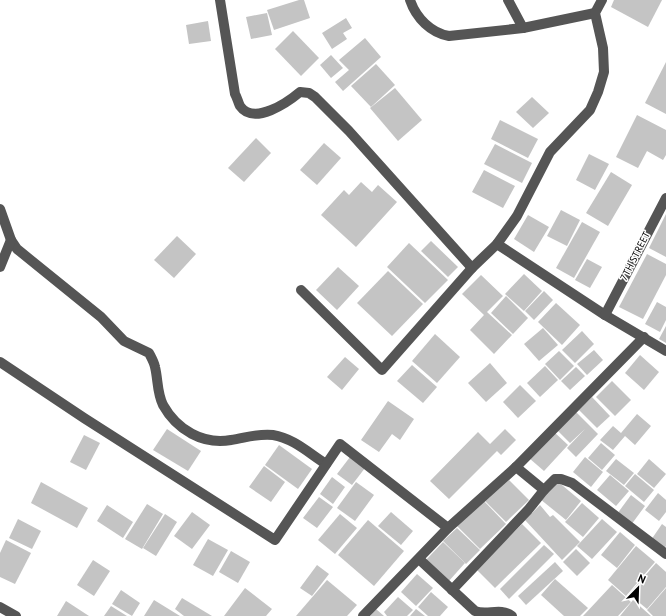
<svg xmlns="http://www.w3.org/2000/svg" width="666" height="616" viewBox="0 0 666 616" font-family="'PT Sans',sans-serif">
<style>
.building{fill:#c4c4c4}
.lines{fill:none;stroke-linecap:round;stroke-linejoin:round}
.minor{stroke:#555;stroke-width:10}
.labels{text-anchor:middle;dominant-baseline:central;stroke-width:3;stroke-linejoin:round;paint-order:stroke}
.street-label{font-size:10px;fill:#000;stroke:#fff}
</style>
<rect width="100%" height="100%" fill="#fff"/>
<g class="building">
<path d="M299 0H304L310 18 274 30 267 10Z"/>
<path d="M614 0H662L648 27 611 7Z"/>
<path d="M267 13 272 35 251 39 246 17Z"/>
<path d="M346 18 352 28 343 33 347 39 332 49 322 33Z"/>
<path d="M208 21 211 41 189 44 186 25Z"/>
<path d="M293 31 319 58 301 76 275 49Z"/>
<path d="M365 38 381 57 343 91 335 82 349 70 339 60Z"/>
<path d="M331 55 343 68 331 78 320 65Z"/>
<path d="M666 62V114L645 103Z"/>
<path d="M376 64 395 85 371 107 351 86Z"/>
<path d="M395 88 422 120 398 141 370 108Z"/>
<path d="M532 97 549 113 533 128 516 112Z"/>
<path d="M637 115 666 130V155L663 160 647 151 638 168 616 157Z"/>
<path d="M500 120 538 139 528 158 491 139Z"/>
<path d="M256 138 271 153 244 182 228 168Z"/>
<path d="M324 143 341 158 317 185 300 170Z"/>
<path d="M495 144 532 163 522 183 484 164Z"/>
<path d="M589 154 609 164 595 190 576 180Z"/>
<path d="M484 170 515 186 503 208 472 192Z"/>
<path d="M611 172 632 185 608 226 586 213Z"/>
<path d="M361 182 372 192 378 185 397 202 356 247 321 215 344 190 349 195Z"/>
<path d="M561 210 580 220 567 246 547 236Z"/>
<path d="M666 214V257L649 248Z"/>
<path d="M528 215 549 227 534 252 514 239Z"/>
<path d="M582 222 600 232 574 278 556 268Z"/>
<path d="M177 236 196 254 174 278 154 260Z"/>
<path d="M431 241 458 267 448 277 421 251Z"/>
<path d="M409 243 448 280 425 303 387 267Z"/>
<path d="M647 254 666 264V275L643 319 619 307Z"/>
<path d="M587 259 602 267 590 288 575 280Z"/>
<path d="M338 267 359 286 337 310 316 290Z"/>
<path d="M388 271 423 304 392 336 357 303Z"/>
<path d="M524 274 542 291 524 311 505 294Z"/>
<path d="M481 275 503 296 487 312 512 335 494 354 470 330 484 315 462 294Z"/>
<path d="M544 291 553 300 534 320 525 311Z"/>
<path d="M506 296 528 318 513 334 491 313Z"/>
<path d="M657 302 666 307V320L660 332 645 324Z"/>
<path d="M556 303 580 325 562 345 538 322Z"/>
<path d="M666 326V343L659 339Z"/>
<path d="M543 328 558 345 539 361 524 344Z"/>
<path d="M582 331 594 344 575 363 562 350Z"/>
<path d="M435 334 460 357 437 383 412 361Z"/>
<path d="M594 350 603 360 587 375 577 364Z"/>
<path d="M559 351 574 366 560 380 545 364Z"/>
<path d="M640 355 659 372 644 390 625 373Z"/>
<path d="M345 357 359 369 342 390 327 377Z"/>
<path d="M490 363 507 383 486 402 468 383Z"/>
<path d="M412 365 437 387 423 403 397 381Z"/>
<path d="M545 366 558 380 540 397 527 383Z"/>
<path d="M576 367 585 376 570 390 561 381Z"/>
<path d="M612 381 631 400 615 416 596 397Z"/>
<path d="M520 385 536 401 518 418 503 402Z"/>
<path d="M592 397 610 416 597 428 579 410Z"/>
<path d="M388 401 414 419 400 440 392 434 379 452 361 440Z"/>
<path d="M575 411 598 434 576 457 567 448 585 429 570 443 556 429Z"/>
<path d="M637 414 651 426 635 445 625 436 613 450 600 440 613 426 621 433Z"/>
<path d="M167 429 201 451 188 471 153 450Z"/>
<path d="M505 429 516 440 501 455 497 451 449 499 430 481 478 432 490 444Z"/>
<path d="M553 431 568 445 544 471 529 458Z"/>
<path d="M84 435 100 443 86 470 70 462Z"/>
<path d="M601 443 615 455 602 470 588 458Z"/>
<path d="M279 445 312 469 298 489 265 465Z"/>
<path d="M350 457 365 468 352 485 337 474Z"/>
<path d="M585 457 603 472 591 487 573 472Z"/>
<path d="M616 459 634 473 624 485 606 471Z"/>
<path d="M649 459 666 474 654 488 637 474Z"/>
<path d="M264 466 285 482 271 502 249 487Z"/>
<path d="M635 474 654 490 644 502 625 486Z"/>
<path d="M610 475 629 491 616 506 597 490Z"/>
<path d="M332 477 345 487 333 504 320 494Z"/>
<path d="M506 477 529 500 506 522 483 499Z"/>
<path d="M556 480 581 501 566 520 540 499Z"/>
<path d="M41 482 88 508 77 528 31 503Z"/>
<path d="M356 482 374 495 355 521 337 508Z"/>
<path d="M658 493 666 500V512L659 521 645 510Z"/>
<path d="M631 495 645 506 631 525 617 514Z"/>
<path d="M319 497 333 507 317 528 303 518Z"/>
<path d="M483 500 506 524 480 549 457 526Z"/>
<path d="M582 503 599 518 583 537 565 522Z"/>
<path d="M147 504 163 514 142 549 125 539Z"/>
<path d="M107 505 133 522 123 538 97 521Z"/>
<path d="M540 505 550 517 553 515 580 542 562 560 525 520Z"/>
<path d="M192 512 210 525 192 549 174 536Z"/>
<path d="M391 512 413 531 401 545 378 526Z"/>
<path d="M165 514 177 522 156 556 143 548Z"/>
<path d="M340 514 357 528 335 554 318 540Z"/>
<path d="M18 519 41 531 32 549 9 538Z"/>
<path d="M602 519 617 532 592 559 577 546Z"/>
<path d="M368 520 404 551 374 586 338 555Z"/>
<path d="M522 524 541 543 495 588 476 569Z"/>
<path d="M662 524 666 527V546L664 549 651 540Z"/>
<path d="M457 528 480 550 466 564 443 541Z"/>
<path d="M620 532 635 545 617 568 601 555Z"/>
<path d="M208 539 228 550 213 576 193 565Z"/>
<path d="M6 540 31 553 15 584 0 577V553Z"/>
<path d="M443 542 465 563 448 582 425 561Z"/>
<path d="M544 545 554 554 509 599 500 589Z"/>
<path d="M636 546 655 562 626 596 608 580Z"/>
<path d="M576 549 590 563 577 576 563 562Z"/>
<path d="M231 551 250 562 238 583 219 572Z"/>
<path d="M93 560 110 571 94 596 77 585Z"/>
<path d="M555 562 563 571 526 605 518 596Z"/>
<path d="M656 563 666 572V587L647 609 629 594Z"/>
<path d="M317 565 329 574 312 596 300 588Z"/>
<path d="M417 574 433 588 416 606 401 592Z"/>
<path d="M555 579 588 608 580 616H564L541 595Z"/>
<path d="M327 580 357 605 347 616H296Z"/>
<path d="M612 585 631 602 618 616H583Z"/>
<path d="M245 588 272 609 266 616H224Z"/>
<path d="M666 588V616H653L647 610Z"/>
<path d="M121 590 140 603 132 616 112 604Z"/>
<path d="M431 592 448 607 440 616H428L418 607Z"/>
<path d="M398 597 413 610 407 616H387L384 612Z"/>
<path d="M182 598 212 616H184L175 609Z"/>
<path d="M154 600 180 616H144Z"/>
<path d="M633 600 651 616H620Z"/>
<path d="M66 601 89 616H57Z"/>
<path d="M111 606 127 616H104Z"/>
<path d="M376 609 384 616H370Z"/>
<path d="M416 609 425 616H410Z"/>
</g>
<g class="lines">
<g class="minor">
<path d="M220 0 235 94C237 97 238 102 240 106 254 126 288 102 300 92L309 93 315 97 349 131 472 268"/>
<path d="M410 0C416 18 431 33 449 36L523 28 595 13"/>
<path d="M508 0 523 28"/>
<path d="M0 209 11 240 17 249 101 317 124 341 149 353C151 357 154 362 155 367 158 379 157 393 163 405 177 430 203 445 231 440 245 438 259 433 273 435 293 438 310 454 326 464"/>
<path d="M497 244 605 315 666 351"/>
<path d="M0 267 11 240"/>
<path d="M301 290 382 370 472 268 497 244 517 216 550 152 590 110 598 92 604 72 603 48 595 13 602 0"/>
<path d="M605 315 666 198"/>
<path d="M0 362 84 418 275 540 340 444 448 528"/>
<path d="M516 467 544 490 555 479H561L572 483 666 554"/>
<path d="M419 559 475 611C487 616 500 607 512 616"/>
<path d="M452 590 528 510 544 490"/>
<path d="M0 607 16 616"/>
<path d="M363 616 448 528 516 467 644 337"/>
</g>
</g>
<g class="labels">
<g class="street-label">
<text transform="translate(635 256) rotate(-63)">7TH STREET</text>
</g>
</g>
<g transform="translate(638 588) rotate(23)" stroke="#ffffff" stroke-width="3" paint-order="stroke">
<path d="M0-3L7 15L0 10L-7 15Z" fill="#000000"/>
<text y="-6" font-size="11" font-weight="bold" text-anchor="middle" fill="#000000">N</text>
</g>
</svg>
